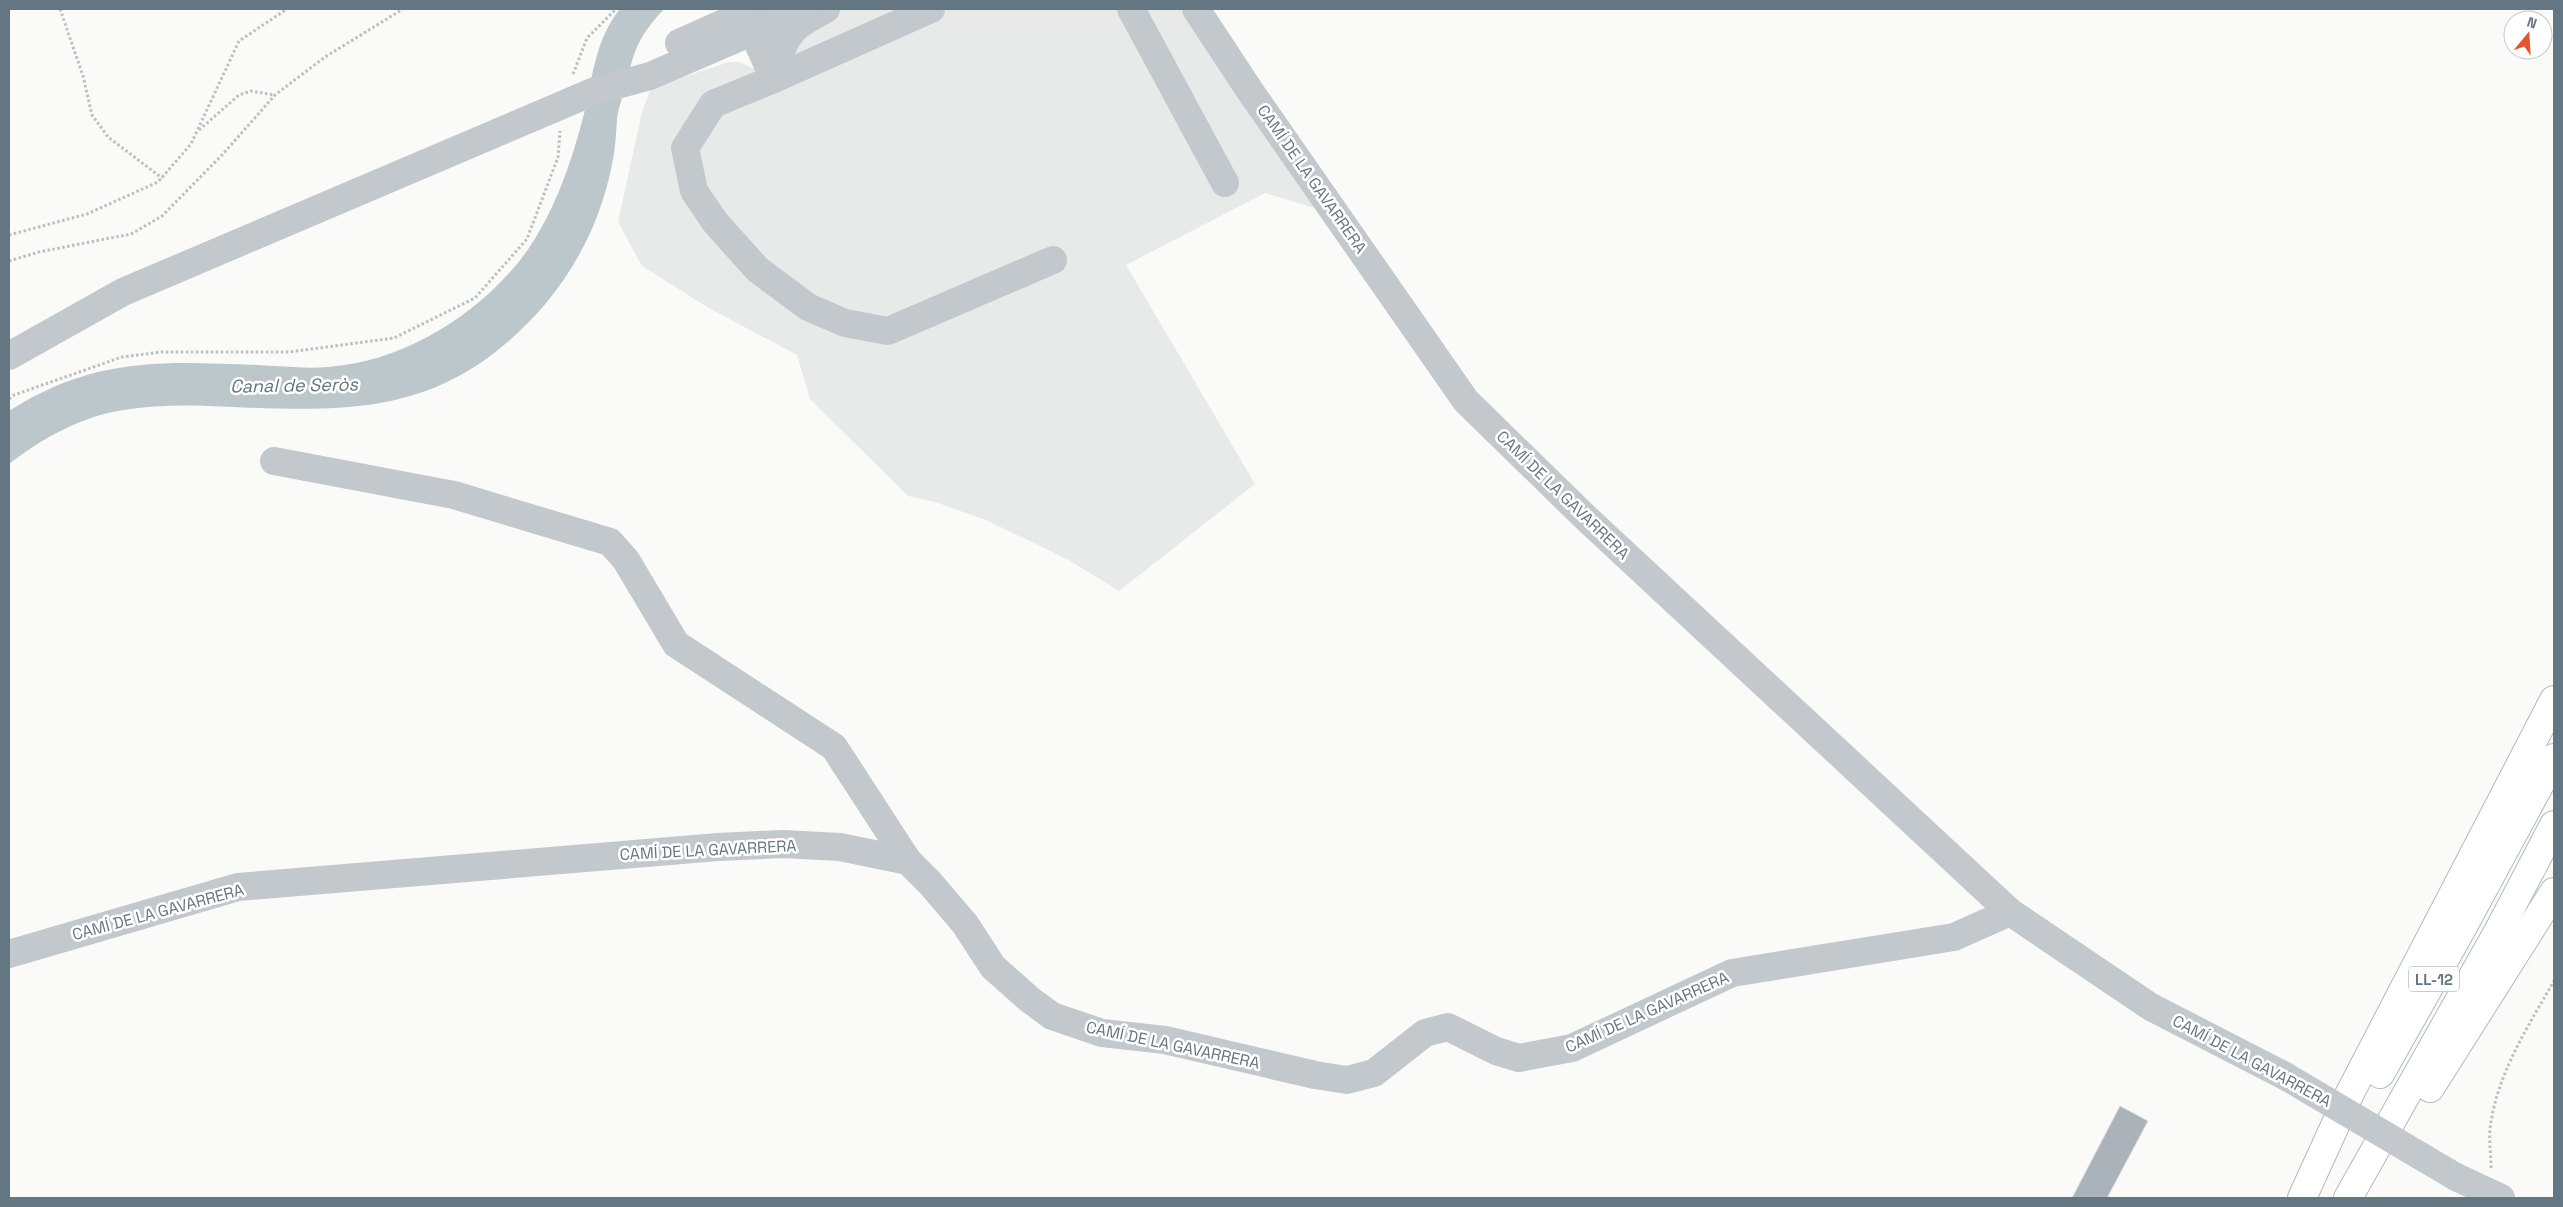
<svg xmlns="http://www.w3.org/2000/svg" width="2563" height="1207" viewBox="0 0 2563 1207" font-family="'Space Grotesk',sans-serif">
<style>
.built{fill:#e8e9e9}
.water{fill:#bbc7cb}
.building{fill:#aab3b9;stroke:#dcdcda}
.lines{fill:none;stroke-linecap:round;stroke-linejoin:round}
.highway-casing{stroke:#b4b9bd;stroke-width:30}
.path{stroke:#bbbfc2;stroke-width:3;stroke-dasharray:2.5 2.5;stroke-linecap:butt}
.minor{stroke:#c3c8cc;stroke-width:28}
.highway{stroke:#fff;stroke-width:28}
.minor-bridge{stroke:#c3c8cc;stroke-width:28}
.labels{text-anchor:middle;dominant-baseline:central;stroke-width:5;stroke-linejoin:round;paint-order:stroke}
.shield{fill:#fff;stroke:#939fa8;stroke-width:1}
.shield-label{font-size:15px;font-weight:bold;fill:#657683}
.street-label{font-size:16px;fill:#657683;stroke:#fff}
.water-label{font-size:18px;font-style:italic;fill:#60757c;stroke:#fff}
</style>
<rect width="100%" height="100%" fill="#fafaf8"/>
<path class="built" d="M842 9H1186L1325 211 1265 193 1126 265 1255 484 1119 591 1067 559 986 520 935 502 908 496 810 399 797 355 707 307 642 266 618 222 642 112 651 88 729 62H739L754 69 789 53 794 39Z"/>
<path class="water" d="M620 9H664C637 38 634 51 625 88 622 99 618 109 617 119 616 136 615 152 611 169 597 236 562 294 511 339 426 415 338 411 232 407 196 405 159 404 123 410 80 417 43 438 9 464V411C93 357 162 361 257 365 280 366 305 369 328 367 398 362 465 323 511 271 549 229 570 168 584 114 593 76 595 40 620 9Z"/>
<path class="building" d="M2120 1106 2148 1121 2107 1198H2072Z"/>
<g class="lines">
<g class="highway-casing">
<g id="highway">
<path d="M2380 1074 2460 932 2554 758"/>
<path d="M2430 1088 2554 892"/>
<path d="M2302 1198 2349 1095 2554 700"/>
<path d="M2348 1198 2499 930 2554 825"/>
</g>
</g>
<g class="path">
<path d="M60 9 83 76 92 115 108 137 162 178"/>
<path d="M573 74 587 38 616 9"/>
<path d="M199 130 239 95 251 91 274 95"/>
<path d="M9 235 87 214 158 182 191 144 239 41 287 9"/>
<path d="M9 261 39 252 131 234 162 216 223 154 275 95 325 57 403 9"/>
<path d="M9 399 14 395 122 357 161 352H289L394 338 475 298 527 239 558 157 560 131"/>
<path d="M2491 1168C2491 1155 2489 1142 2490 1129 2496 1076 2528 1026 2554 981"/>
</g>
<g class="minor">
<path d="M1131 9 1225 183"/>
<path d="M1196 9 1250 91 1466 401 1586 518 2010 912 2151 1007 2285 1076"/>
<path d="M753 32 774 79 931 9"/>
<path d="M679 43 755 9"/>
<path d="M778 59C789 28 798 24 826 9"/>
<path d="M774 79 713 104 685 148 694 191 715 222 757 269 808 307 845 323 888 331 1053 260"/>
<path d="M9 356 123 292 595 91 650 76 805 9"/>
<path d="M274 461 454 495 610 542 626 560 676 644 834 747 908 861"/>
<path d="M9 954 238 887 718 847 783 844 840 847 908 861 930 883 965 924 993 967 1029 999 1052 1016 1102 1033 1165 1040 1315 1075 1347 1080 1374 1073 1425 1033 1448 1027 1496 1051 1519 1058 1572 1048 1732 973 1954 937 2010 912"/>
<path d="M2456 1177 2501 1198"/>
</g>
<use href="#highway" class="highway"/>
<path class="minor-bridge" d="M2285 1076 2456 1177"/>
</g>
<g class="labels">
<rect class="shield" x="2409" y="966.5" width="50" height="25" rx="4"/>
<g class="shield-label">
<text x="2434" y="979">LL-12</text>
</g>
<g class="street-label">
<text transform="translate(1312 179) rotate(55)">CAMÍ DE LA GAVARRERA</text>
<text transform="translate(1563 495) rotate(44)">CAMÍ DE LA GAVARRERA</text>
<text transform="translate(708 850) rotate(-3)">CAMÍ DE LA GAVARRERA</text>
<text transform="translate(158 912) rotate(-15)">CAMÍ DE LA GAVARRERA</text>
<text transform="translate(1647 1012) rotate(-24)">CAMÍ DE LA GAVARRERA</text>
<text transform="translate(1173 1045) rotate(12)">CAMÍ DE LA GAVARRERA</text>
<text transform="translate(2252 1061) rotate(28)">CAMÍ DE LA GAVARRERA</text>
</g>
<g class="water-label">
<text transform="translate(294 385) rotate(-1)">Canal de Seròs</text>
</g>
</g>
<rect width="2563" height="1207" fill="none" stroke="#657683" stroke-width="20"/>
<g transform="translate(2528 35) rotate(18)"><circle r="24" fill="#ffffff" stroke="#c1c8cd"/>
<path d="M0-4L9 19L0 12L-9 19Z" fill="#e4572e"/>
<text y="-8" font-size="14" font-weight="bold" text-anchor="middle" fill="#657683">N</text>
</g>
</svg>
